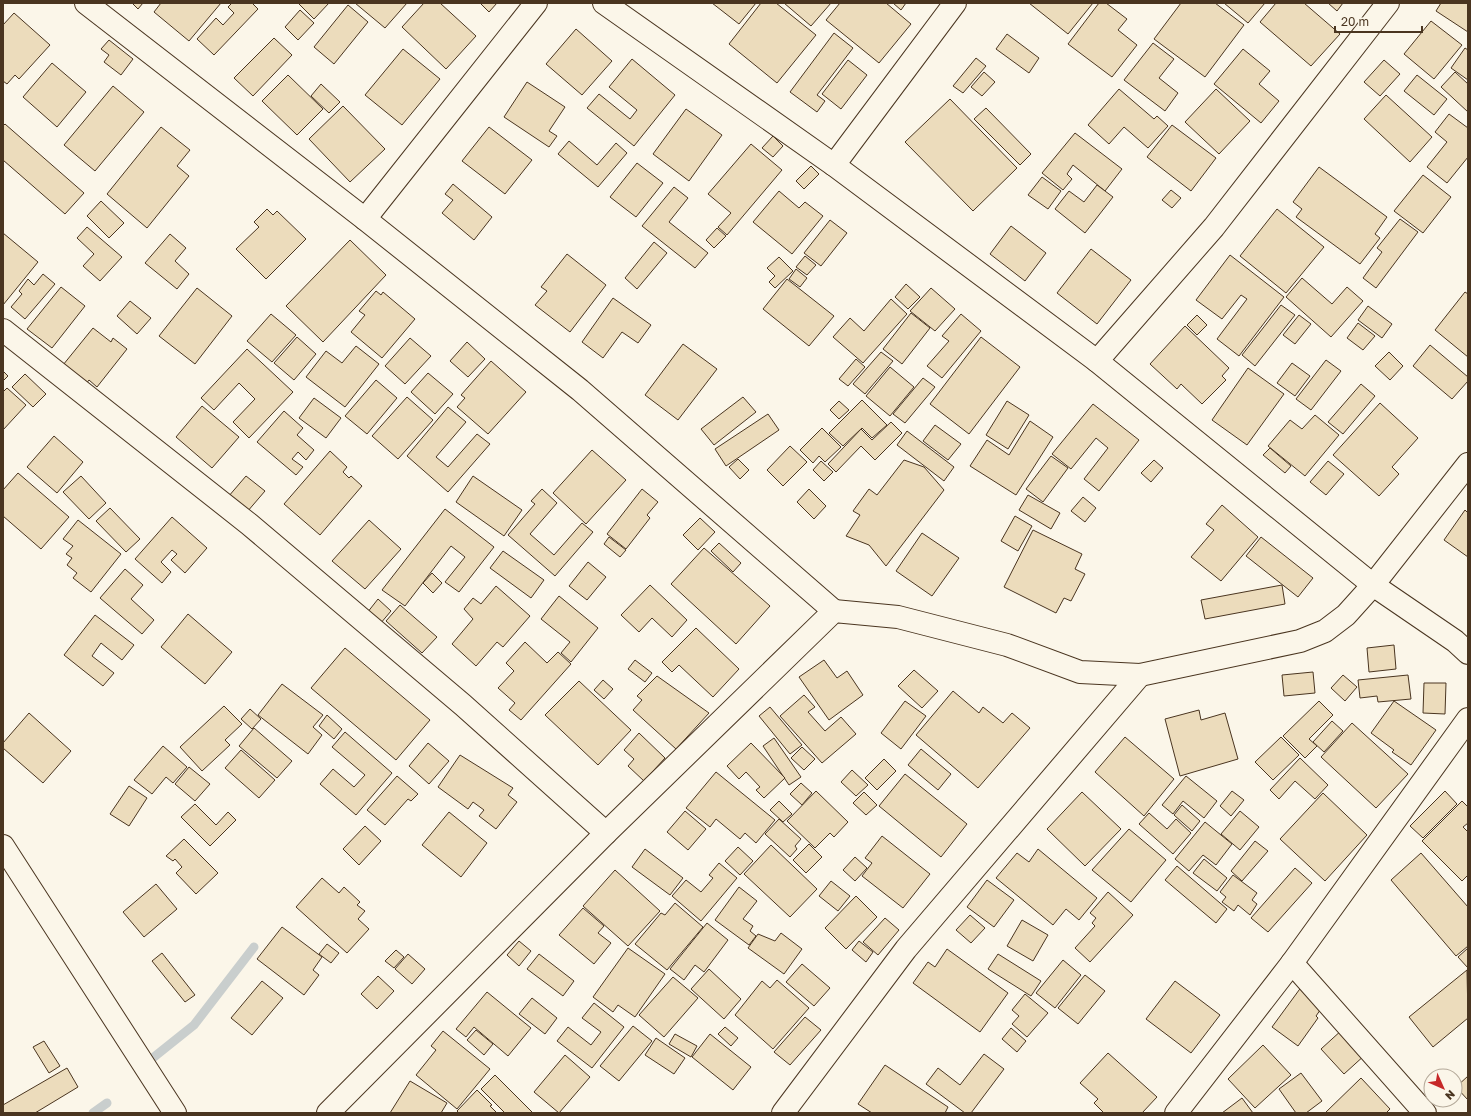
<svg xmlns="http://www.w3.org/2000/svg" width="1471" height="1116" viewBox="0 0 1471 1116" font-family="'Golos Text',sans-serif">
<style>
.lines{fill:none;stroke-linecap:round;stroke-linejoin:round}
.stream{stroke:#c9cecd;stroke-width:9}
.building{fill:#ecdcbc;stroke:#4a3520}
.street-casing{stroke:#4a3520;stroke-width:24}
.secondary-casing{stroke:#4a3520;stroke-width:24}
.street{stroke:#fbf6e9;stroke-width:22}
.secondary{stroke:#fbf6e9;stroke-width:22}
</style>
<rect width="100%" height="100%" fill="#fbf6e9"/>
<g class="lines">
<g class="stream">
<path d="M149 1061 194 1025 254 947"/>
<path d="M93 1113 107 1103"/>
</g>
</g>
<g class="building">
<path d="M132 3H143L138 9Z"/>
<path d="M161 3H221L189 41 154 12Z"/>
<path d="M232 3H252L258 9 214 55 197 39 216 18 223 25 234 13 228 7Z"/>
<path d="M298 3H329L314 19Z"/>
<path d="M355 3H407L385 28Z"/>
<path d="M424 3H440L476 36 446 69 402 27Z"/>
<path d="M480 3H497L489 12Z"/>
<path d="M712 3H756L739 24Z"/>
<path d="M761 3H776L816 35 777 83 729 44Z"/>
<path d="M784 3H831L811 26Z"/>
<path d="M840 3H886L911 24 879 63 826 20Z"/>
<path d="M893 3H906L901 10Z"/>
<path d="M1029 3H1093L1068 34Z"/>
<path d="M1099 3H1106L1127 19 1118 30 1137 45 1112 77 1068 44Z"/>
<path d="M1181 3H1215L1244 25 1205 77 1154 39Z"/>
<path d="M1224 3H1265L1248 23Z"/>
<path d="M1276 3H1304L1340 34 1311 66 1260 22Z"/>
<path d="M1328 3H1343L1337 11Z"/>
<path d="M1441 3H1468V32L1436 11Z"/>
<path d="M348 5 368 22 334 64 314 47Z"/>
<path d="M300 10 314 23 298 40 285 27Z"/>
<path d="M14 13 50 45 19 79 15 75 7 84 3 81V25Z"/>
<path d="M1431 21 1462 45 1434 79 1404 54Z"/>
<path d="M576 29 612 61 582 95 546 64Z"/>
<path d="M834 33 853 48 817 95 825 101 817 112 790 92Z"/>
<path d="M1007 34 1039 58 1029 73 996 49Z"/>
<path d="M274 38 292 55 253 96 234 78Z"/>
<path d="M109 40 133 59 121 75 104 62 109 55 101 49Z"/>
<path d="M1153 43 1174 59 1159 78 1178 93 1165 111 1124 80Z"/>
<path d="M1465 48 1468 50V80L1451 68Z"/>
<path d="M403 49 440 79 402 125 365 95Z"/>
<path d="M1243 49 1270 71 1259 84 1279 101 1261 123 1214 84Z"/>
<path d="M976 58 986 66 963 93 953 86Z"/>
<path d="M632 59 675 95 634 146 587 108 599 94 630 119 637 110 609 87Z"/>
<path d="M848 60 867 75 841 109 822 94Z"/>
<path d="M1384 60 1400 74 1380 96 1364 82Z"/>
<path d="M52 63 86 92 57 127 23 97Z"/>
<path d="M984 72 995 82 982 96 971 87Z"/>
<path d="M1455 72 1468 84V112L1441 87Z"/>
<path d="M288 75 323 109 297 135 262 101Z"/>
<path d="M1417 75 1447 99 1434 115 1404 91Z"/>
<path d="M527 82 565 107 549 131 557 136 549 147 504 117Z"/>
<path d="M321 84 340 102 329 113 311 96Z"/>
<path d="M113 86 144 112 95 171 64 145Z"/>
<path d="M1119 89 1154 119 1157 116 1168 126 1148 148 1124 127 1109 144 1088 125Z"/>
<path d="M1216 89 1250 121 1219 154 1185 122Z"/>
<path d="M1386 95 1432 137 1410 162 1364 119Z"/>
<path d="M950 99 1017 168 973 211 905 142Z"/>
<path d="M343 106 385 149 350 182 309 139Z"/>
<path d="M986 108 1031 154 1020 165 974 119Z"/>
<path d="M686 109 722 135 689 181 653 154Z"/>
<path d="M1449 114 1468 128V157L1447 183 1427 167 1447 142 1435 132Z"/>
<path d="M5 124 84 193 65 214 3 160V126Z"/>
<path d="M1172 125 1216 158 1191 191 1147 157Z"/>
<path d="M161 127 190 150 177 166 189 176 147 228 107 194Z"/>
<path d="M489 127 532 160 505 194 462 161Z"/>
<path d="M1075 133 1122 169 1105 191 1073 165 1067 174 1072 179 1063 190 1042 173Z"/>
<path d="M773 136 783 146 773 157 762 148Z"/>
<path d="M569 141 597 165 616 143 627 153 598 187 558 154Z"/>
<path d="M751 144 782 170 727 235 718 227 731 213 708 194Z"/>
<path d="M637 163 663 183 636 217 610 197Z"/>
<path d="M811 166 819 174 804 189 796 181Z"/>
<path d="M1319 167 1387 217 1375 234 1380 238 1360 264 1296 217 1302 209 1293 202Z"/>
<path d="M1423 175 1451 197 1423 233 1394 211Z"/>
<path d="M1042 177 1061 191 1048 209 1028 195Z"/>
<path d="M453 184 492 217 474 240 442 213 453 200 445 194Z"/>
<path d="M1097 185 1113 197 1085 233 1055 209 1069 191 1084 202Z"/>
<path d="M674 187 688 198 669 222 708 253 695 268 642 226Z"/>
<path d="M1171 190 1181 198 1172 208 1162 200Z"/>
<path d="M779 191 799 208 805 202 823 216 792 254 753 222Z"/>
<path d="M101 201 124 223 109 238 87 216Z"/>
<path d="M267 209 273 215 277 211 306 239 266 279 236 249 259 227 254 222Z"/>
<path d="M1277 209 1324 247 1286 293 1240 256Z"/>
<path d="M1400 219 1418 232 1376 288 1363 278 1382 252 1377 248Z"/>
<path d="M830 220 847 233 821 266 804 253Z"/>
<path d="M1011 226 1046 253 1025 281 990 254Z"/>
<path d="M87 227 122 257 100 281 83 266 94 254 77 238Z"/>
<path d="M717 228 726 236 714 248 706 240Z"/>
<path d="M3 233 38 262 3 305Z"/>
<path d="M170 234 186 248 175 261 189 274 177 289 145 263Z"/>
<path d="M350 240 386 275 323 342 286 306Z"/>
<path d="M654 242 667 253 637 289 625 278Z"/>
<path d="M1091 249 1131 280 1097 324 1057 293Z"/>
<path d="M567 254 606 285 570 332 535 305 547 291 541 287Z"/>
<path d="M1230 255 1284 297 1239 356 1217 339 1247 299 1241 295 1222 319 1196 300Z"/>
<path d="M805 256 816 265 807 275 796 267Z"/>
<path d="M779 257 793 271 775 288 769 282 775 276 767 268Z"/>
<path d="M796 269 807 278 800 287 789 279Z"/>
<path d="M43 274 55 284 25 319 11 307 22 294 19 291 28 279 34 285Z"/>
<path d="M1302 278 1332 304 1347 287 1363 301 1331 337 1286 297Z"/>
<path d="M787 279 834 316 809 346 763 309Z"/>
<path d="M906 284 920 297 908 309 895 297Z"/>
<path d="M61 287 85 306 52 348 27 329Z"/>
<path d="M197 288 232 316 195 364 159 336Z"/>
<path d="M931 288 955 309 935 331 910 311Z"/>
<path d="M376 291 381 295 383 292 415 319 382 358 351 332 365 315 359 311Z"/>
<path d="M1465 292 1468 294V357L1435 330Z"/>
<path d="M613 298 651 325 638 343 622 332 603 358 582 342Z"/>
<path d="M891 299 907 314 863 363 833 337 850 318 864 331Z"/>
<path d="M130 301 151 318 137 334 117 316Z"/>
<path d="M1281 305 1295 315 1255 366 1242 355Z"/>
<path d="M1368 306 1392 324 1382 338 1358 320Z"/>
<path d="M911 313 930 328 902 364 883 349Z"/>
<path d="M271 314 296 335 272 362 247 341Z"/>
<path d="M961 314 981 331 942 378 927 366 949 341 942 336Z"/>
<path d="M1197 315 1207 325 1197 335 1187 325Z"/>
<path d="M1299 315 1311 324 1295 344 1283 335Z"/>
<path d="M1358 323 1375 336 1363 350 1347 338Z"/>
<path d="M1185 326 1229 368 1222 376 1226 380 1202 404 1181 384 1177 389 1150 364Z"/>
<path d="M93 328 111 342 113 338 127 349 97 387 89 380 82 389 63 365Z"/>
<path d="M297 337 316 354 294 380 274 363Z"/>
<path d="M981 337 1020 367 969 434 930 404Z"/>
<path d="M410 338 431 356 405 384 385 366Z"/>
<path d="M467 342 485 359 468 377 450 361Z"/>
<path d="M683 344 717 369 678 420 645 395Z"/>
<path d="M1430 345 1468 377V381L1452 399 1413 366Z"/>
<path d="M356 346 379 364 345 407 306 377 326 351 342 363Z"/>
<path d="M247 349 293 392 249 438 233 422 255 399 239 383 214 410 201 398Z"/>
<path d="M881 352 893 361 865 394 853 384Z"/>
<path d="M1389 352 1403 366 1390 380 1375 366Z"/>
<path d="M856 359 865 367 848 386 839 379Z"/>
<path d="M1326 360 1341 371 1311 410 1296 399Z"/>
<path d="M491 361 526 392 488 434 457 407 465 398 461 395Z"/>
<path d="M1292 363 1310 376 1295 396 1277 383Z"/>
<path d="M890 367 914 387 890 416 866 396Z"/>
<path d="M1248 368 1284 394 1247 445 1212 420Z"/>
<path d="M3 371 8 376 3 381Z"/>
<path d="M428 373 453 394 435 414 411 392Z"/>
<path d="M25 374 46 394 33 407 12 387Z"/>
<path d="M923 378 935 387 905 423 893 414Z"/>
<path d="M376 380 397 398 367 434 345 416Z"/>
<path d="M1361 384 1375 396 1343 434 1328 422Z"/>
<path d="M7 388 26 405 3 430V392Z"/>
<path d="M407 397 433 420 398 459 372 436Z"/>
<path d="M743 397 756 412 714 445 701 429Z"/>
<path d="M314 398 341 418 326 438 299 418Z"/>
<path d="M862 400 887 425 872 438 862 428 843 446 829 433Z"/>
<path d="M839 401 849 410 839 419 830 410Z"/>
<path d="M1007 401 1029 415 1008 449 986 435Z"/>
<path d="M1380 403 1418 438 1392 467 1399 474 1379 496 1333 455Z"/>
<path d="M1093 404 1139 440 1099 491 1084 479 1108 448 1096 438 1071 469 1052 454Z"/>
<path d="M202 406 239 437 212 468 176 437Z"/>
<path d="M448 407 466 422 436 457 448 467 477 434 490 444 448 492 407 456Z"/>
<path d="M284 411 303 428 297 435 314 450 306 460 298 452 292 459 303 467 296 475 257 442Z"/>
<path d="M768 414 779 430 726 466 715 449Z"/>
<path d="M1315 415 1339 435 1305 476 1268 446 1290 420 1302 429Z"/>
<path d="M1030 421 1053 437 1016 495 970 466 987 440 1009 455Z"/>
<path d="M891 422 902 433 875 460 861 446 836 472 828 464 861 429 872 440Z"/>
<path d="M935 425 961 444 948 460 923 441Z"/>
<path d="M822 428 841 447 825 462 819 456 813 463 800 450Z"/>
<path d="M907 431 954 467 944 481 897 445Z"/>
<path d="M54 436 83 462 57 493 27 467Z"/>
<path d="M790 446 807 462 783 486 767 470Z"/>
<path d="M1270 448 1291 466 1285 473 1263 455Z"/>
<path d="M592 450 626 480 586 524 553 493Z"/>
<path d="M330 451 347 467 343 472 349 478 351 476 362 486 320 535 284 504Z"/>
<path d="M1051 456 1068 468 1043 502 1026 489Z"/>
<path d="M738 459 749 470 740 479 729 467Z"/>
<path d="M904 460 924 467 944 490 886 566 869 545 846 536 860 515 853 511 869 489 877 495Z"/>
<path d="M1154 460 1163 468 1151 482 1141 473Z"/>
<path d="M821 461 833 472 824 481 813 470Z"/>
<path d="M1328 461 1344 474 1326 495 1310 482Z"/>
<path d="M18 473 69 517 41 549 3 516V490Z"/>
<path d="M81 476 106 503 89 519 63 492Z"/>
<path d="M246 476 265 491 247 512 228 497Z"/>
<path d="M473 476 522 510 504 536 456 502Z"/>
<path d="M542 489 557 503 530 534 554 555 582 523 593 532 555 576 508 535 535 504 531 501Z"/>
<path d="M642 489 658 502 647 515 650 518 626 549 607 534Z"/>
<path d="M809 489 826 506 814 519 797 502Z"/>
<path d="M1028 495 1060 513 1051 529 1019 510Z"/>
<path d="M1083 497 1096 508 1085 522 1071 511Z"/>
<path d="M1222 505 1258 537 1221 581 1191 557 1214 530 1206 524Z"/>
<path d="M110 508 140 539 126 552 96 521Z"/>
<path d="M445 509 494 547 459 592 445 582 465 557 451 546 405 606 382 590Z"/>
<path d="M1465 510 1468 513V557L1444 540Z"/>
<path d="M1015 516 1032 526 1018 551 1001 541Z"/>
<path d="M172 517 207 548 185 573 171 560 177 554 172 550 161 562 171 572 162 583 135 559Z"/>
<path d="M700 518 715 532 698 550 683 535Z"/>
<path d="M78 520 121 554 91 592 73 578 77 573 67 565 72 558 66 554 73 546 63 539Z"/>
<path d="M369 520 401 549 365 589 332 561Z"/>
<path d="M1033 530 1082 554 1075 569 1085 574 1071 601 1064 598 1056 613 1004 587Z"/>
<path d="M922 533 959 558 932 596 896 571Z"/>
<path d="M609 537 626 550 620 557 604 544Z"/>
<path d="M1261 537 1313 578 1298 597 1246 556Z"/>
<path d="M719 543 741 563 733 572 711 551Z"/>
<path d="M704 548 770 606 736 644 671 584Z"/>
<path d="M503 551 544 580 531 598 490 568Z"/>
<path d="M588 562 606 577 587 600 569 586Z"/>
<path d="M125 569 143 585 131 599 154 620 142 634 100 598Z"/>
<path d="M432 573 442 583 433 593 423 583Z"/>
<path d="M650 585 687 620 672 637 652 618 639 632 621 615Z"/>
<path d="M1282 585 1285 604 1205 619 1201 600Z"/>
<path d="M496 586 530 616 503 647 497 642 476 666 452 644 473 619 464 609 473 598 481 604Z"/>
<path d="M559 596 598 628 571 662 561 653 570 642 541 619Z"/>
<path d="M378 599 391 611 380 624 367 613Z"/>
<path d="M400 605 437 637 422 653 386 621Z"/>
<path d="M188 614 232 652 205 684 161 647Z"/>
<path d="M95 615 134 645 122 660 101 643 92 656 114 673 103 686 64 655Z"/>
<path d="M696 628 739 669 713 697 679 665 672 672 662 662Z"/>
<path d="M525 642 547 663 558 652 571 664 521 720 509 710 515 703 498 688 514 671 506 663Z"/>
<path d="M1394 645 1396 669 1369 672 1367 648Z"/>
<path d="M345 648 430 720 396 760 311 688Z"/>
<path d="M635 660 652 673 645 682 628 669Z"/>
<path d="M824 660 837 678 847 671 863 695 829 720 799 677Z"/>
<path d="M914 670 938 691 922 708 898 686Z"/>
<path d="M1313 672 1315 693 1284 696 1282 675Z"/>
<path d="M1343 675 1357 687 1345 701 1331 688Z"/>
<path d="M1408 675 1411 699 1378 702 1377 696 1360 698 1358 680Z"/>
<path d="M657 676 709 713 676 749 633 710 642 700 637 696Z"/>
<path d="M603 680 613 689 604 699 594 690Z"/>
<path d="M579 681 631 730 598 765 545 715Z"/>
<path d="M1424 683H1446L1445 714 1423 713Z"/>
<path d="M282 684 323 715 313 727 322 735 308 754 258 715Z"/>
<path d="M953 691 979 713 983 707 1003 723 1012 713 1030 728 978 788 916 735Z"/>
<path d="M804 695 815 707 808 712 825 731 841 717 856 734 822 763 780 716Z"/>
<path d="M905 701 926 716 901 749 881 733Z"/>
<path d="M1319 701 1333 715 1309 739 1317 746 1305 758 1283 736Z"/>
<path d="M1394 701 1436 730 1411 765 1392 752 1394 750 1371 733Z"/>
<path d="M224 706 242 724 225 740 230 745 202 771 180 747Z"/>
<path d="M770 707 802 745 790 754 759 716Z"/>
<path d="M250 709 261 719 252 729 241 719Z"/>
<path d="M1199 710 1201 720 1225 713 1238 759 1180 776 1165 719Z"/>
<path d="M29 713 71 751 43 783 3 748V743Z"/>
<path d="M327 715 342 729 334 739 319 726Z"/>
<path d="M1332 721 1343 731 1324 752 1313 742Z"/>
<path d="M1352 723 1408 774 1376 808 1321 757Z"/>
<path d="M254 728 292 761 277 778 239 746Z"/>
<path d="M345 732 392 773 356 815 320 784 333 769 354 787 365 775 332 747Z"/>
<path d="M639 733 665 758 644 781 628 766 634 759 624 750Z"/>
<path d="M1125 737 1174 779 1144 816 1095 772Z"/>
<path d="M1281 737 1299 755 1273 780 1255 762Z"/>
<path d="M774 738 801 777 789 785 763 746Z"/>
<path d="M428 743 449 761 429 784 409 766Z"/>
<path d="M751 743 785 778 764 798 756 790 760 787 746 772 739 779 727 766Z"/>
<path d="M163 746 187 767 173 783 166 777 152 794 134 780Z"/>
<path d="M802 747 815 759 804 770 791 758Z"/>
<path d="M921 749 951 774 938 790 908 765Z"/>
<path d="M241 750 275 780 259 798 225 768Z"/>
<path d="M460 755 513 788 508 795 517 802 496 829 479 816 484 810 473 802 468 809 438 787Z"/>
<path d="M1300 758 1328 785 1315 799 1295 781 1279 799 1270 790Z"/>
<path d="M884 759 896 771 877 790 865 778Z"/>
<path d="M189 767 210 784 195 801 175 784Z"/>
<path d="M852 770 868 785 856 796 841 782Z"/>
<path d="M716 772 775 820 756 843 745 833 740 839 716 819 710 827 686 808Z"/>
<path d="M905 774 967 824 941 857 879 806Z"/>
<path d="M397 776 418 794 411 801 408 799 385 825 367 810Z"/>
<path d="M1186 776 1217 801 1204 818 1183 801 1173 814 1162 805Z"/>
<path d="M801 783 812 793 802 805 790 794Z"/>
<path d="M129 786 147 798 129 826 110 814Z"/>
<path d="M816 791 848 822 834 837 830 833 815 848 787 821Z"/>
<path d="M1232 791 1244 800 1231 816 1220 806Z"/>
<path d="M1445 791 1457 804 1423 838 1410 826Z"/>
<path d="M864 792 877 805 866 815 853 803Z"/>
<path d="M1082 792 1121 829 1085 866 1047 829Z"/>
<path d="M1323 793 1367 835 1325 881 1280 839Z"/>
<path d="M779 801 792 814 783 822 770 810Z"/>
<path d="M1462 801 1468 807V823L1463 827 1468 832V875L1462 881 1422 841Z"/>
<path d="M195 804 216 825 228 812 236 820 210 846 181 817Z"/>
<path d="M1182 805 1200 821 1192 831 1174 815Z"/>
<path d="M685 811 706 829 688 850 667 832Z"/>
<path d="M1240 811 1259 827 1240 850 1221 834Z"/>
<path d="M449 812 487 843 461 877 422 845Z"/>
<path d="M1149 813 1167 829 1176 819 1191 833 1173 854 1139 824Z"/>
<path d="M779 819 801 839 795 846 797 849 790 857 765 834Z"/>
<path d="M1205 822 1232 844 1216 865 1203 855 1189 871 1175 859Z"/>
<path d="M365 826 381 841 359 865 343 849Z"/>
<path d="M1129 829 1166 860 1131 902 1092 870Z"/>
<path d="M882 836 930 874 903 908 862 876 872 863 865 858Z"/>
<path d="M184 839 218 873 196 894 176 873 182 867 175 859 173 861 166 856Z"/>
<path d="M1255 841 1268 851 1242 881 1231 871Z"/>
<path d="M809 844 822 857 806 873 793 860Z"/>
<path d="M771 845 817 889 790 917 744 874Z"/>
<path d="M738 847 753 861 740 875 725 861Z"/>
<path d="M645 849 683 878 670 895 632 867Z"/>
<path d="M1038 849 1097 898 1079 920 1066 909 1053 925 996 878 1017 853 1029 862Z"/>
<path d="M1421 853 1468 907V946L1456 956 1391 880Z"/>
<path d="M855 857 867 868 855 881 843 870Z"/>
<path d="M1204 859 1227 878 1217 891 1193 873Z"/>
<path d="M719 863 737 878 701 921 672 896 686 880 701 892 713 878 709 875Z"/>
<path d="M1177 866 1227 909 1216 923 1165 880Z"/>
<path d="M1295 868 1312 883 1268 932 1251 918Z"/>
<path d="M615 870 660 911 628 946 583 906Z"/>
<path d="M1233 875 1257 893 1252 900 1257 904 1250 915 1238 905 1234 911 1222 902 1226 897 1220 892Z"/>
<path d="M322 878 339 893 344 887 360 902 357 905 365 911 358 919 369 929 347 953 296 907Z"/>
<path d="M987 880 1014 900 994 927 967 907Z"/>
<path d="M831 881 850 896 838 911 819 896Z"/>
<path d="M156 884 177 909 144 937 123 912Z"/>
<path d="M739 887 757 901 743 919 753 926 750 931 756 936 749 945 715 920Z"/>
<path d="M1108 892 1133 915 1090 962 1075 948 1095 926 1092 923 1096 918 1090 913Z"/>
<path d="M856 896 877 917 846 949 825 928Z"/>
<path d="M675 903 703 927 667 970 635 944 661 913 665 915Z"/>
<path d="M583 908 604 926 598 933 611 943 594 964 559 935Z"/>
<path d="M970 915 985 928 971 943 956 930Z"/>
<path d="M885 918 899 930 878 955 863 942Z"/>
<path d="M1022 920 1048 935 1033 961 1007 946Z"/>
<path d="M707 923 728 940 704 972 695 965 684 980 670 969Z"/>
<path d="M282 927 322 957 313 970 319 975 304 995 257 959Z"/>
<path d="M781 933 802 949 784 974 748 948 758 934 775 941Z"/>
<path d="M519 941 531 951 519 966 507 955Z"/>
<path d="M859 941 873 952 866 962 852 950Z"/>
<path d="M327 944 339 953 331 963 319 954Z"/>
<path d="M628 948 665 974 635 1017 618 1005 613 1012 593 997Z"/>
<path d="M1468 948V968L1458 957Z"/>
<path d="M947 949 1008 993 980 1032 913 983 928 962 935 967Z"/>
<path d="M396 950 404 957 394 968 385 961Z"/>
<path d="M162 953 195 995 185 1002 152 961Z"/>
<path d="M408 954 425 969 412 984 395 969Z"/>
<path d="M539 954 574 981 563 996 527 969Z"/>
<path d="M998 954 1041 981 1031 996 988 969Z"/>
<path d="M1063 960 1081 975 1055 1008 1036 993Z"/>
<path d="M802 964 830 988 814 1006 786 982Z"/>
<path d="M709 969 741 999 724 1019 691 989Z"/>
<path d="M1467 970 1468 1018 1433 1047 1409 1017Z"/>
<path d="M1085 975 1105 991 1078 1024 1058 1008Z"/>
<path d="M378 976 394 991 377 1009 361 994Z"/>
<path d="M673 977 698 998 664 1037 639 1015Z"/>
<path d="M777 980 809 1008 773 1049 735 1015 762 981 770 988Z"/>
<path d="M262 981 283 998 252 1035 231 1018Z"/>
<path d="M1175 981 1220 1015 1191 1053 1146 1019Z"/>
<path d="M1302 986 1325 1003 1316 1016 1318 1018 1298 1046 1272 1027Z"/>
<path d="M487 992 531 1028 508 1056 474 1027 466 1037 456 1029Z"/>
<path d="M1025 994 1048 1013 1027 1037 1012 1024 1019 1016 1012 1010Z"/>
<path d="M532 998 557 1018 545 1034 519 1014Z"/>
<path d="M594 1003 624 1027 592 1068 557 1041 568 1027 591 1045 601 1032 582 1018Z"/>
<path d="M805 1017 821 1030 790 1065 774 1052Z"/>
<path d="M633 1026 652 1041 619 1081 600 1066Z"/>
<path d="M725 1027 738 1038 731 1046 718 1034Z"/>
<path d="M1011 1028 1026 1041 1017 1052 1002 1039Z"/>
<path d="M1343 1029 1366 1054 1344 1074 1321 1049Z"/>
<path d="M476 1030 493 1044 484 1055 467 1040Z"/>
<path d="M443 1031 490 1069 457 1109 416 1075 436 1050 431 1046Z"/>
<path d="M675 1034 697 1046 691 1057 669 1044Z"/>
<path d="M710 1034 751 1067 733 1090 692 1057Z"/>
<path d="M656 1038 685 1058 674 1074 645 1055Z"/>
<path d="M44 1041 60 1066 49 1073 33 1047Z"/>
<path d="M1263 1045 1291 1075 1255 1108 1228 1079Z"/>
<path d="M1108 1053 1157 1097 1142 1113H1104L1094 1103 1098 1099 1080 1083Z"/>
<path d="M984 1054 1004 1069 971 1113H965L926 1084 938 1068 960 1085Z"/>
<path d="M565 1055 590 1077 559 1113 534 1092Z"/>
<path d="M885 1065 948 1107 945 1113H872L858 1104Z"/>
<path d="M67 1068 78 1087 35 1113H3V1105Z"/>
<path d="M1301 1073 1322 1101 1306 1113H1296L1279 1089Z"/>
<path d="M495 1075 533 1113H505L481 1089Z"/>
<path d="M1468 1076V1100L1456 1087Z"/>
<path d="M1361 1078 1390 1109 1386 1113H1325Z"/>
<path d="M410 1081 447 1103 441 1113H390Z"/>
<path d="M477 1090 492 1105 490 1106 497 1113H459L457 1111Z"/>
<path d="M1242 1098 1253 1113H1222Z"/>
</g>
<g class="lines">
<g class="street-casing">
<g id="street">
<path d="M86 3 365 219 580 390 834 611"/>
<path d="M604 3 834 165 1097 361 1373 585 1455 641 1468 653"/>
<path d="M834 165 955 3"/>
<path d="M365 219 536 3"/>
<path d="M3 330 249 524 463 705 606 833"/>
<path d="M1097 361 1214 227 1388 3"/>
<path d="M1292 963 1425 1113"/>
<path d="M328 1113 606 833 834 611 898 617 1007 645 1080 672 1140 675 1300 641 1325 631 1346 615 1373 585 1468 464"/>
<path d="M783 1113 906 949 1140 675"/>
<path d="M1176 1113 1292 963 1468 719"/>
</g>
</g>
<g class="secondary-casing">
<path id="secondary" d="M3 846 175 1113"/>
</g>
<use href="#street" class="street"/>
<use href="#secondary" class="secondary"/>
</g>
<rect width="1471" height="1116" fill="none" stroke="#4a3520" stroke-width="8"/>
<g transform="translate(1443 1088) rotate(135)"><circle r="19" fill="#fbf6e9" stroke="#b4a999"/>
<path d="M0-3L7 15L0 10L-7 15Z" fill="#c62828"/>
<text y="-6" font-size="11" font-weight="bold" text-anchor="middle" fill="#4a3520">N</text>
</g>
<path d="M1335 26v6h87v-6" fill="none" stroke="#4a3520" stroke-width="2"/>
<text x="1341" y="26" font-size="12" fill="#4a3520" stroke="#fbf6e9" stroke-width="3" paint-order="stroke">20 m</text>
</svg>
